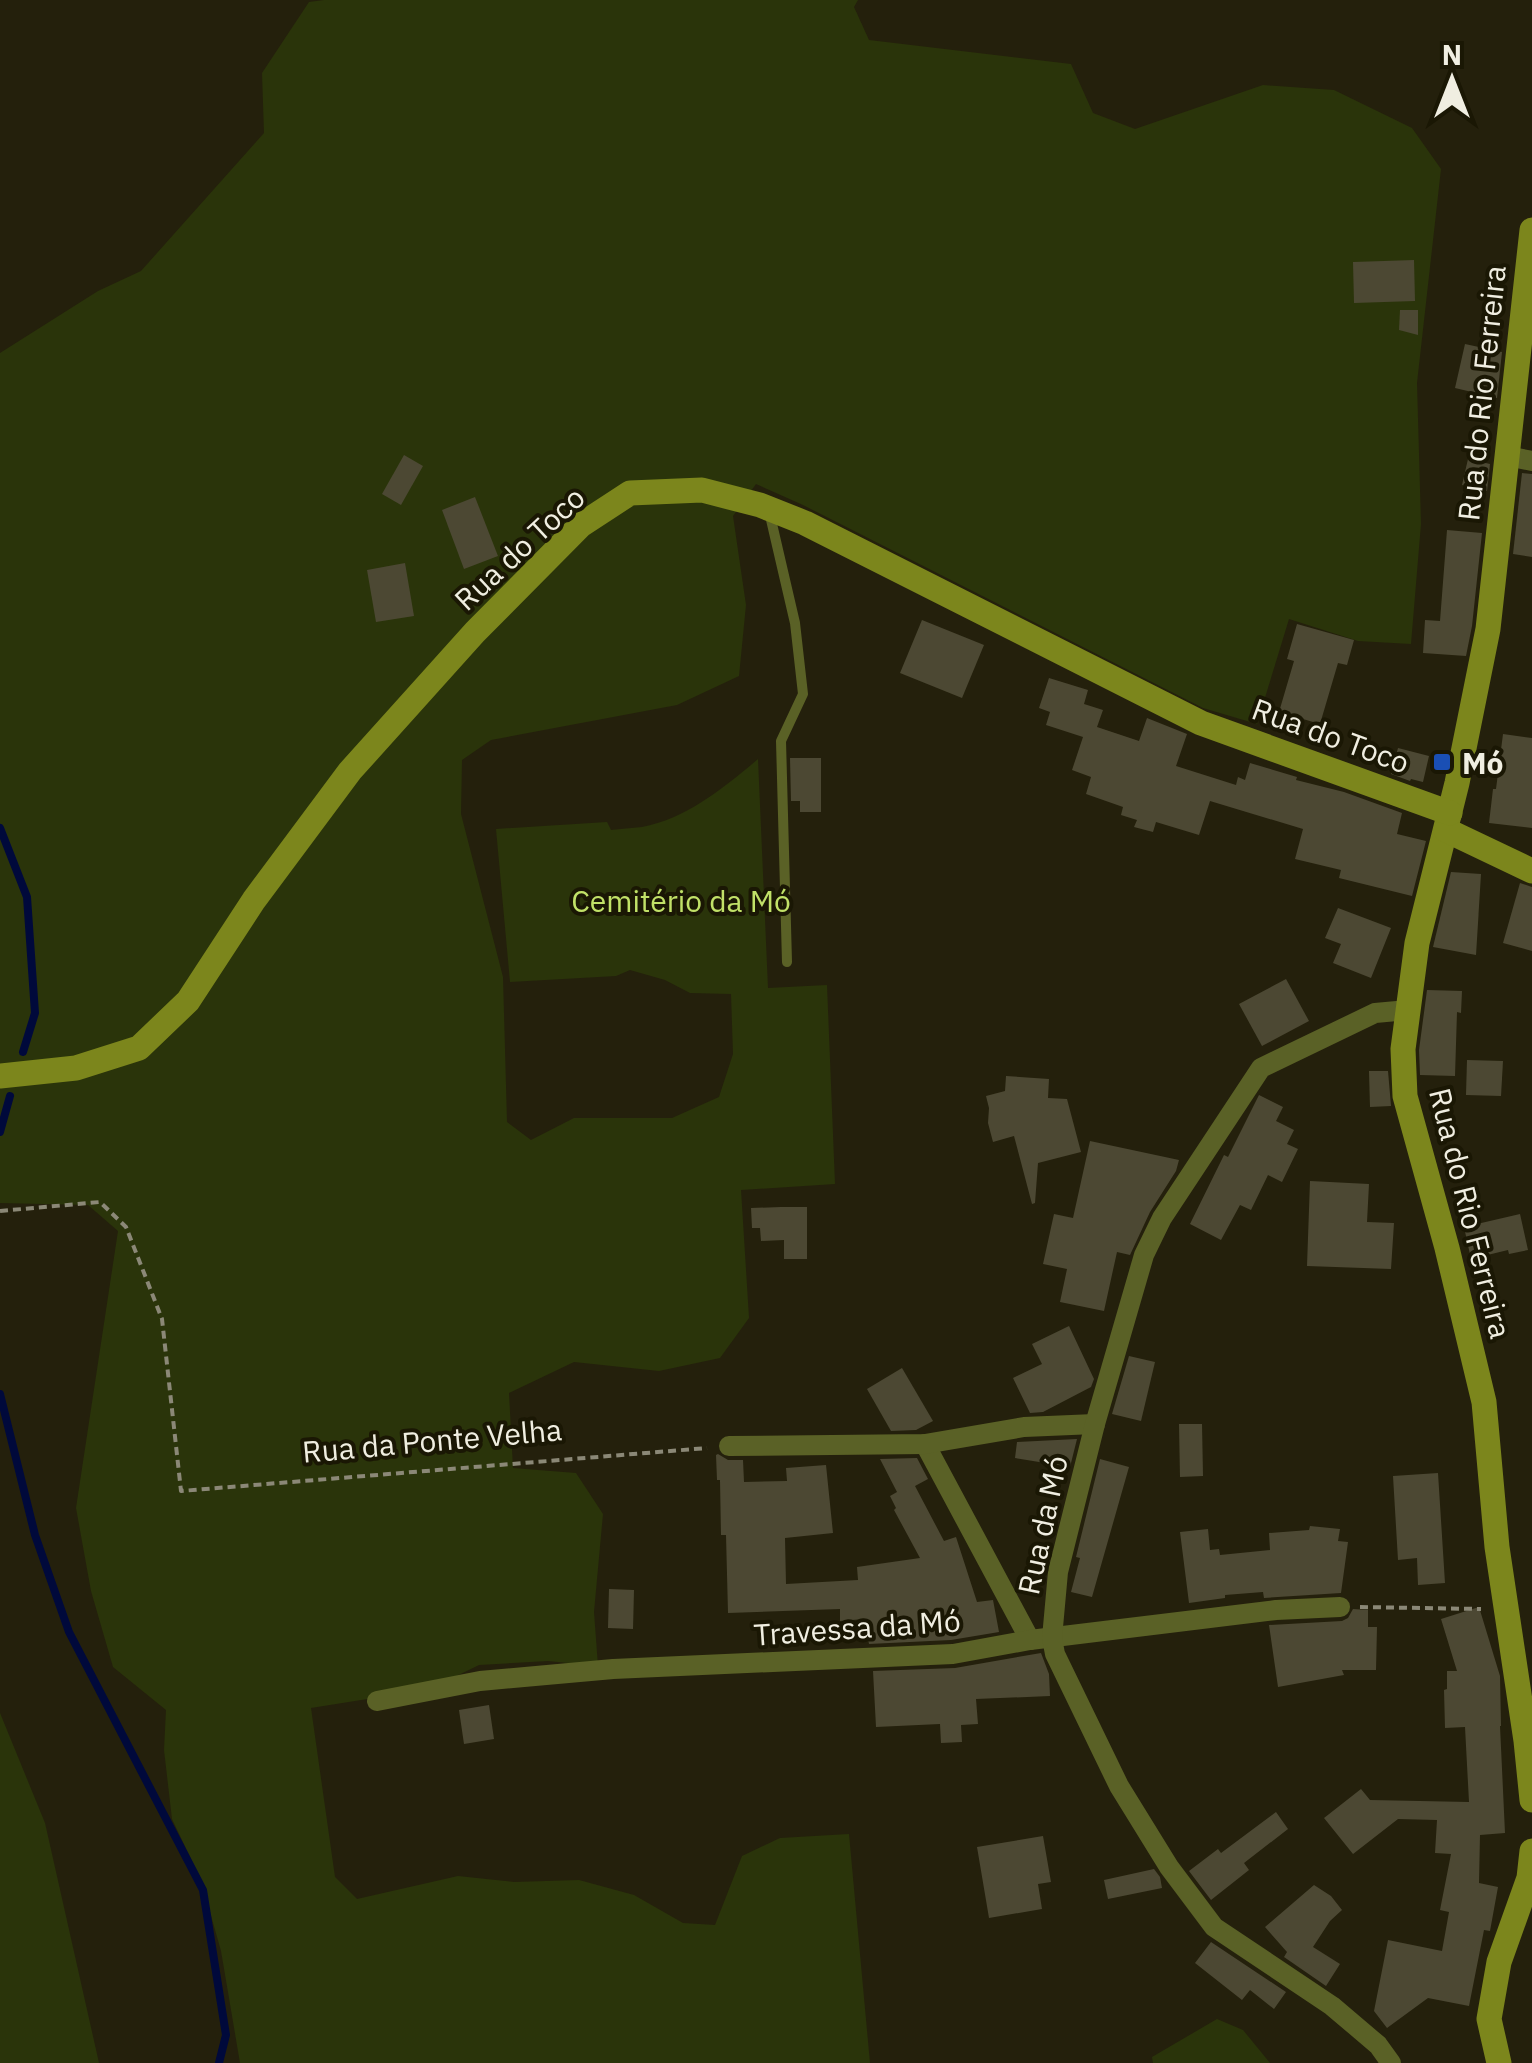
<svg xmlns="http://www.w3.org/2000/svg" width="1532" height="2063" viewBox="0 0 1532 2063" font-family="'IBM Plex Sans',sans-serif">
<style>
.green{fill:#2a340a}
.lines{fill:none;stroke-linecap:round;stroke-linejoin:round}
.stream{stroke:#00093b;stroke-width:8}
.building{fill:#4c4833}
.path{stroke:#8b8877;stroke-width:4;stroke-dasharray:8 5;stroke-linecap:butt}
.lane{stroke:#5a6126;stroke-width:10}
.street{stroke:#5a6126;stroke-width:20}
.secondary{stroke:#7c861c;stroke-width:25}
.transit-dot{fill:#1a4fb4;stroke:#1a1704;stroke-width:4}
.labels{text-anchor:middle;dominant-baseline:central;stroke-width:8;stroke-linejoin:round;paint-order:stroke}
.street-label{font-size:30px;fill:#f0eee1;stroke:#1a1704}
.poi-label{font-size:30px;font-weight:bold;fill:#f0eee1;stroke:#1a1704;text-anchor:start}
.park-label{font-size:30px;fill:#c1e168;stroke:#1a1704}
</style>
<rect width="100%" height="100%" fill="#24200c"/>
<g class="green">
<path d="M324 0H858L854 7 869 40 1071 64 1093 113 1135 129 1263 85 1334 90 1412 128 1441 169 1417 383 1421 524 1411 644 1358 641 1289 619 1257 724 1203 708 803 505 756 484 733 516 746 605 739 676 677 705 491 740 462 760 461 814 503 977 507 1122 531 1140 574 1118H672L719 1097 733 1054 731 994 690 993 665 980 630 970 616 976 510 982 496 829 607 822 611 830C621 829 632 828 642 827 686 819 725 787 758 759L768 988 827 985 835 1184 741 1190 749 1318 720 1358 659 1371 574 1362 509 1393 513 1468 576 1473 603 1514 594 1612 598 1666 548 1661 479 1665 430 1689 311 1708 335 1877 357 1899 458 1876 514 1882 579 1880 634 1895 683 1923 715 1925 742 1856 780 1838 849 1834 870 2063H240L221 1951 201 1880 172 1819 164 1750 166 1710 113 1667 91 1591 76 1508 118 1231 88 1205 0 1203V353L98 291 141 271 264 133 262 73 309 2Z"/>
<path d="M0 1713 45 1823 99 2063H0Z"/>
<path d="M1217 2019 1243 2030 1270 2063H1153L1152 2057Z"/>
</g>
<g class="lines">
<g class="stream">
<path d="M0 828 27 897 35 1013 23 1052"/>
<path d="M0 1132 10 1096"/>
<path d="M0 1394 35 1535 69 1632 203 1890 226 2035 219 2063"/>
</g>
</g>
<g class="building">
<path d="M1414 260 1415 301 1354 303 1353 262Z"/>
<path d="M1400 310H1418V335L1399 330Z"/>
<path d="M1465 344 1502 352 1497 398 1455 388Z"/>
<path d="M404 455 423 466 401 505 382 494Z"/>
<path d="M1468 459 1490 464 1487 491 1462 485Z"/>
<path d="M1522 473 1532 474V557L1513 554Z"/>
<path d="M475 497 498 556 464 569 442 510Z"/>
<path d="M1447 530 1482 533 1472 626 1466 656 1423 653 1425 620 1440 621Z"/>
<path d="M405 563 414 616 376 622 367 570Z"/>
<path d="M922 620 984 645 962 698 900 673Z"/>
<path d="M1297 624 1354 640 1347 665 1338 663 1320 724 1279 712 1294 661 1287 659Z"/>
<path d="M1049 678 1088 690 1084 704 1103 710 1097 727 1139 741 1147 718 1187 734 1176 766 1236 785 1238 777 1245 780 1250 763 1297 777 1296 780 1344 792 1402 813 1397 834 1426 841 1412 896 1339 878 1341 870 1295 859 1303 829 1210 801 1199 835 1156 822 1153 832 1134 827 1137 820 1121 815 1123 807 1086 794 1091 777 1072 770 1083 737 1046 725 1050 712 1039 708Z"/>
<path d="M1503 734 1532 738V828L1489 823 1493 789H1496Z"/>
<path d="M1398 748 1429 756 1423 782 1411 779 1410 781 1391 774Z"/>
<path d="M790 758H821V812H800V801H791Z"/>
<path d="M1451 872 1481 874 1476 955 1433 947Z"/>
<path d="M1520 883 1532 887V951L1503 943Z"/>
<path d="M1338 908 1391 928 1371 978 1333 963 1341 944 1325 938Z"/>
<path d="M1286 979 1309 1021 1262 1046 1239 1004Z"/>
<path d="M1427 990 1462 991 1461 1013 1457 1012 1455 1076 1420 1075 1419 1050Z"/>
<path d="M1467 1060 1503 1061 1501 1096 1466 1095Z"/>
<path d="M1369 1071H1388L1391 1106 1370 1107Z"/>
<path d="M1006 1076 1049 1079 1048 1098 1067 1099 1081 1152 1038 1163 1035 1203 1032 1204 1014 1136 993 1142 988 1123 989 1108 986 1096 1005 1091Z"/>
<path d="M1259 1095 1283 1107 1276 1121 1294 1130 1287 1144 1298 1149 1282 1182 1268 1175 1251 1210 1240 1205 1221 1240 1190 1224 1224 1155 1228 1157Z"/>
<path d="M1090 1141 1179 1160 1176 1171 1150 1212 1130 1255 1117 1252 1104 1311 1060 1302 1067 1269 1043 1264 1054 1214 1073 1218Z"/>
<path d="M1310 1181 1369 1184 1367 1222 1394 1223 1391 1269 1307 1266Z"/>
<path d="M781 1207H807V1259H784V1240L761 1241 760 1228H752L751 1208Z"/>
<path d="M1520 1214 1528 1250 1509 1254 1508 1250 1471 1259 1464 1227Z"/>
<path d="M1069 1326 1094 1379 1091 1387 1043 1412 1030 1413 1013 1378 1042 1364 1032 1344Z"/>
<path d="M1129 1356 1155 1362 1141 1421 1112 1414Z"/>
<path d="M902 1368 933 1421 916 1430 891 1431 867 1389Z"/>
<path d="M1179 1424H1202L1203 1476 1180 1477Z"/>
<path d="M1077 1439 1070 1467 1015 1458 1017 1442Z"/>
<path d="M718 1454 728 1460H743L744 1482 787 1481 786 1468 826 1465 833 1533 785 1538 786 1584 858 1580 857 1567 920 1558 894 1510 896 1508 890 1496 897 1492 880 1459 917 1458 928 1479 915 1486 944 1541 956 1537 977 1602 993 1600 999 1632 951 1640 869 1644 864 1619 840 1621V1609L728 1613 726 1535H721L720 1480H717L716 1455Z"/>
<path d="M1100 1459 1129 1467 1092 1597 1071 1592 1080 1558 1076 1557Z"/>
<path d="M1438 1473 1445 1583 1418 1585 1417 1558 1398 1560 1393 1476Z"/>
<path d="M1310 1526 1340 1529 1338 1541 1348 1542 1341 1593 1264 1598 1263 1592 1225 1595V1598L1189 1603 1180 1532 1208 1529 1210 1550 1219 1549 1220 1555 1270 1550 1269 1533 1309 1530Z"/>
<path d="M609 1589 634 1590 633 1629 608 1628Z"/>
<path d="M1479 1607 1500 1676 1501 1726H1500L1505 1833 1480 1835 1479 1883 1498 1887 1490 1931 1484 1930 1469 2006 1428 1998 1387 2028 1374 2011 1388 1940 1442 1951 1449 1912 1440 1910 1451 1854 1435 1853 1437 1820 1398 1819 1353 1854 1324 1818 1361 1789 1370 1800 1469 1802 1465 1727 1445 1728 1444 1690 1447 1689V1671H1457L1441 1619Z"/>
<path d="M1353 1609 1368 1610V1627H1377L1376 1670H1342L1344 1675 1278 1687 1269 1625 1342 1621 1348 1618Z"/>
<path d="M1041 1653 1049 1674 1050 1696 976 1699 978 1724 961 1725 962 1742 941 1743 940 1724 876 1727 873 1671 955 1668Z"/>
<path d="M489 1705 494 1739 464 1744 459 1710Z"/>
<path d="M1276 1812 1288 1829 1244 1863 1249 1870 1211 1900 1189 1871 1218 1849 1221 1853Z"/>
<path d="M1043 1836 1051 1882 1038 1884 1042 1909 989 1918 977 1847Z"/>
<path d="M1154 1869 1160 1877 1162 1888 1108 1899 1104 1880Z"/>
<path d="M1314 1885 1331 1896 1342 1910 1330 1921 1313 1947 1340 1964 1326 1986 1284 1957 1287 1952 1265 1927Z"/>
<path d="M1211 1942 1286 1992 1274 2009 1250 1990 1242 2000 1195 1963Z"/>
</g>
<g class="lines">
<g class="path">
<path d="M0 1211 100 1202 126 1227 162 1319 181 1491 707 1448"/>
<path d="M1360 1607 1481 1609"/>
</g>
<path class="lane" d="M769 511 795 623 803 694 781 741 787 962"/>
<g class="street">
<path d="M1507 456 1532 461"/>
<path d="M925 1444 1030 1640"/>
<path d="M729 1446 925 1444 1024 1427 1095 1424"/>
<path d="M377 1701 480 1681 613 1669 953 1654 1030 1640 1276 1610 1340 1607"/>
<path d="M1391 2063 1378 2045 1332 2006 1214 1927 1169 1867 1119 1786 1055 1654 1052 1638 1058 1572 1095 1424 1144 1255 1162 1218 1261 1068 1375 1013 1408 1010"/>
</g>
<g class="secondary">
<path d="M1532 230 1488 629 1457 783 1417 943 1403 1049 1405 1096 1447 1248 1484 1402 1497 1547 1526 1741 1532 1800"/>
<path d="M1446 830 1532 871"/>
<path d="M0 1076 76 1068 139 1048 188 1001 254 900 350 771 475 632 581 525 630 493 702 490 760 505 805 523 1201 723 1450 813"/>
<path d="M1499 2063 1489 2019 1499 1962 1529 1878 1532 1851"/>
</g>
</g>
<rect class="transit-dot" x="1432" y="752" width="20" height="20" rx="5"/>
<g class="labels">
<g class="street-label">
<text transform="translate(1481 393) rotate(-84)">Rua do Rio Ferreira</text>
<text transform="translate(519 548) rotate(-43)">Rua do Toco</text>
<text transform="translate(1331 735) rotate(20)">Rua do Toco</text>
<text transform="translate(1471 1213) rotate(76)">Rua do Rio Ferreira</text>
<text transform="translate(432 1440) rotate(-5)">Rua da Ponte Velha</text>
<text transform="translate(1042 1525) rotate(-78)">Rua da Mó</text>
<text transform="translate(857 1627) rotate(-4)">Travessa da Mó</text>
</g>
<g class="poi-label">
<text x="1462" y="762">Mó</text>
</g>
<g class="park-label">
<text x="681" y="900">Cemitério da Mó</text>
</g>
</g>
<g transform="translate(1452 80)" stroke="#1a1704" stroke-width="8" paint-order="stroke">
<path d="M0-8L18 38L0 25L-18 38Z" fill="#f0eee1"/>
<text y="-15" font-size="28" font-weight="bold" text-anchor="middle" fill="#f0eee1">N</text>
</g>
</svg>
